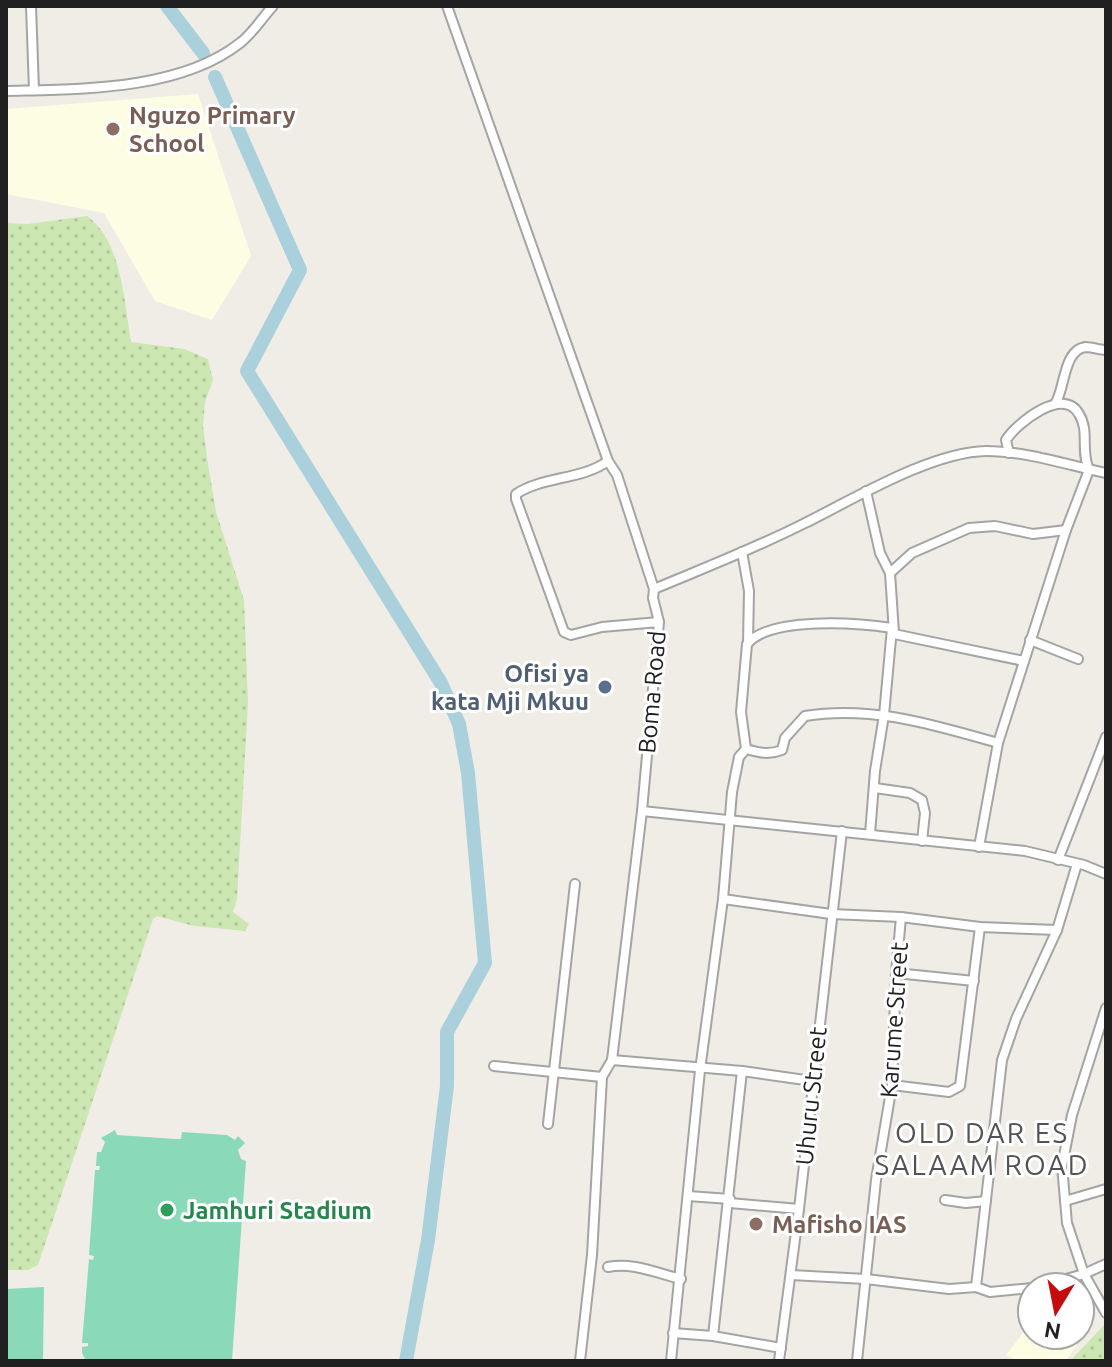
<svg xmlns="http://www.w3.org/2000/svg" width="1112" height="1367" viewBox="0 0 1112 1367" font-family="Ubuntu,sans-serif">
<style>
.education{fill:#fdfde3}
.grass{fill:url(#grass-dots)}
.pitch{fill:#8adaba}
.lines{fill:none;stroke-linecap:round;stroke-linejoin:round}
.river{stroke:#aad0db;stroke-width:14}
.minor-casing{stroke:#a4a4a4;stroke-width:12}
.minor{stroke:#fff;stroke-width:8}
.education-dot{fill:#8d6e63;stroke:#fff;stroke-width:3}
.service-dot{fill:#5c6f8a;stroke:#fff;stroke-width:3}
.leisure-dot{fill:#2e9e5b;stroke:#fff;stroke-width:3}
.labels{text-anchor:middle;dominant-baseline:central;stroke-width:6;stroke-linejoin:round;paint-order:stroke}
.education-label{font-size:24px;font-weight:bold;fill:#785e54;stroke:#fff;text-anchor:start}
.service-label{font-size:24px;font-weight:bold;fill:#4e5e75;stroke:#fff;text-anchor:end}
.street-label{font-size:24px;fill:#202020;stroke:#fff}
.leisure-label{font-size:24px;font-weight:bold;fill:#27864d;stroke:#fff;text-anchor:start}
.quarter-label{font-size:28px;letter-spacing:2px;fill:#535353;stroke:#fff}
</style>
<defs>
<pattern id="grass-dots" width="8" height="8" patternUnits="userSpaceOnUse" patternTransform="scale(2)"><rect width="8" height="8" fill="#cce7b1"/><path d="M2 2h.1M6 6h.1" fill="none" stroke="#afc698" stroke-width="1.8" stroke-linecap="round"/></pattern>
</defs>
<rect width="100%" height="100%" fill="#f0ede7"/>
<g class="education">
<path d="M198 94 251 256 212 320 155 301 104 213 6 194V109Z"/>
<path d="M1032 1300V1335H1080V1314L1093 1321 1066 1361H1019L1006 1355 1030 1324 1017 1316Z"/>
</g>
<g class="grass">
<path d="M87 216C122 241 124 302 131 342L184 349 208 359 213 380 205 402 203 426 207 458 216 512 244 600 248 702 237 899 233 912 249 924 245 931 194 926 157 916 153 919 38 1265 28 1270H6V223L28 224Z"/>
<path d="M1106 1323V1361H1070Z"/>
</g>
<g class="pitch">
<path d="M115 1130 117 1135 176 1139H181L182 1132 227 1135 235 1140 238 1136 245 1143 238 1150 241 1159 246 1161 232 1361H86L82 1353V1347L88 1346V1343H82L89 1259 93 1260 94 1256 89 1255 95 1170H99L100 1166H96L97 1152H101L105 1142 101 1138Z"/>
<path d="M44 1287 43 1361H6V1289Z"/>
</g>
<g class="lines">
<g class="river">
<path d="M167 6 203 53"/>
<path d="M215 77 300 270 247 371 441 683 459 724 468 773 485 963 447 1032V1086L428 1240 406 1361"/>
</g>
<g class="minor-casing">
<g id="minor">
<path d="M31 6 34 90"/>
<path d="M447 6 608 461 617 475 654 589 653 598 659 622 642 811 612 1060 602 1077 592 1255 580 1361"/>
<path d="M6 91C79 89 179 91 240 43 253 33 262 18 273 6"/>
<path d="M1055 404C1065 390 1063 349 1086 347 1092 347 1099 350 1106 350"/>
<path d="M608 461C582 480 543 476 516 494V499L564 632 571 635 602 627 659 622"/>
<path d="M866 491 880 553 890 573 894 633"/>
<path d="M742 552 749 591 748 643"/>
<path d="M890 573 912 553 969 528 995 526 1033 534 1066 530"/>
<path d="M654 589C704 568 756 548 805 523 854 499 931 452 986 451 1026 451 1067 465 1106 473"/>
<path d="M894 634 1024 661"/>
<path d="M1030 640 1078 659"/>
<path d="M746 749C760 753 769 755 782 750L785 738 805 716C872 705 934 725 998 743"/>
<path d="M875 788 910 793 922 800 925 813 922 841"/>
<path d="M642 811 1025 851 1084 865 1106 874"/>
<path d="M870 834 875 771 884 715 892 628"/>
<path d="M979 847 998 743 1066 530 1089 470C1080 449 1090 432 1079 414 1063 386 1017 423 1006 440L1009 453"/>
<path d="M1058 860 1106 737"/>
<path d="M723 899 831 914 901 917 980 927 1057 930"/>
<path d="M896 973 974 981"/>
<path d="M1106 1008 1072 1115 1062 1166 1067 1223 1084 1274 1106 1313"/>
<path d="M612 1060 742 1071 812 1081"/>
<path d="M494 1066 602 1077"/>
<path d="M892 1085 949 1092 960 1086 980 927"/>
<path d="M548 1124 575 884"/>
<path d="M688 1196 730 1199V1203L799 1209"/>
<path d="M945 1200 966 1203 986 1201"/>
<path d="M1065 1201 1106 1189"/>
<path d="M608 1267C633 1262 656 1273 681 1279"/>
<path d="M791 1275 866 1279 949 1289 976 1287 990 1292 1032 1288"/>
<path d="M976 1287 1002 1060 1016 1019 1057 930 1077 864"/>
<path d="M1037 1287 1084 1274 1106 1264"/>
<path d="M673 1333 713 1336 781 1348"/>
<path d="M713 1336 742 1071"/>
<path d="M671 1361 700 1070 723 899 732 792 739 757 746 749 741 712 747 644C771 616 858 623 892 628"/>
<path d="M779 1361 799 1209 842 831"/>
<path d="M857 1361 876 1180 892 1085 896 973 901 917"/>
</g>
</g>
<use href="#minor" class="minor"/>
</g>
<g class="education-dot">
<circle cx="113" cy="129" r="8"/>
<circle cx="756" cy="1224" r="8"/>
</g>
<circle class="service-dot" cx="605" cy="687" r="8"/>
<circle class="leisure-dot" cx="167" cy="1210" r="8"/>
<g class="labels">
<g class="education-label">
<text x="129" y="115">Nguzo Primary<tspan x="129" dy="28">School</tspan></text>
<text x="772" y="1224">Mafisho IAS</text>
</g>
<g class="service-label">
<text x="589" y="673">Ofisi ya<tspan x="589" dy="28">kata Mji Mkuu</tspan></text>
</g>
<g class="street-label">
<text transform="translate(652 692) rotate(-85)">Boma Road</text>
<text transform="translate(894 1020) rotate(-86)">Karume Street</text>
<text transform="translate(811 1096) rotate(-84)">Uhuru Street</text>
</g>
<g class="leisure-label">
<text x="183" y="1210">Jamhuri Stadium</text>
</g>
<g class="quarter-label">
<text x="982" y="1132">OLD DAR ES<tspan x="982" dy="32">SALAAM ROAD</tspan></text>
</g>
</g>
<rect width="1112" height="1367" fill="none" stroke="#202020" stroke-width="16"/>
<g transform="translate(1056 1311) rotate(190)"><circle r="38" fill="#ffffff" stroke="#a6a6a6" stroke-width="2"/>
<path d="M0-6L14 30L0 20L-14 30Z" fill="#c40c0e"/>
<text y="-12" font-size="22" font-weight="bold" text-anchor="middle" fill="#202020">N</text>
</g>
</svg>
